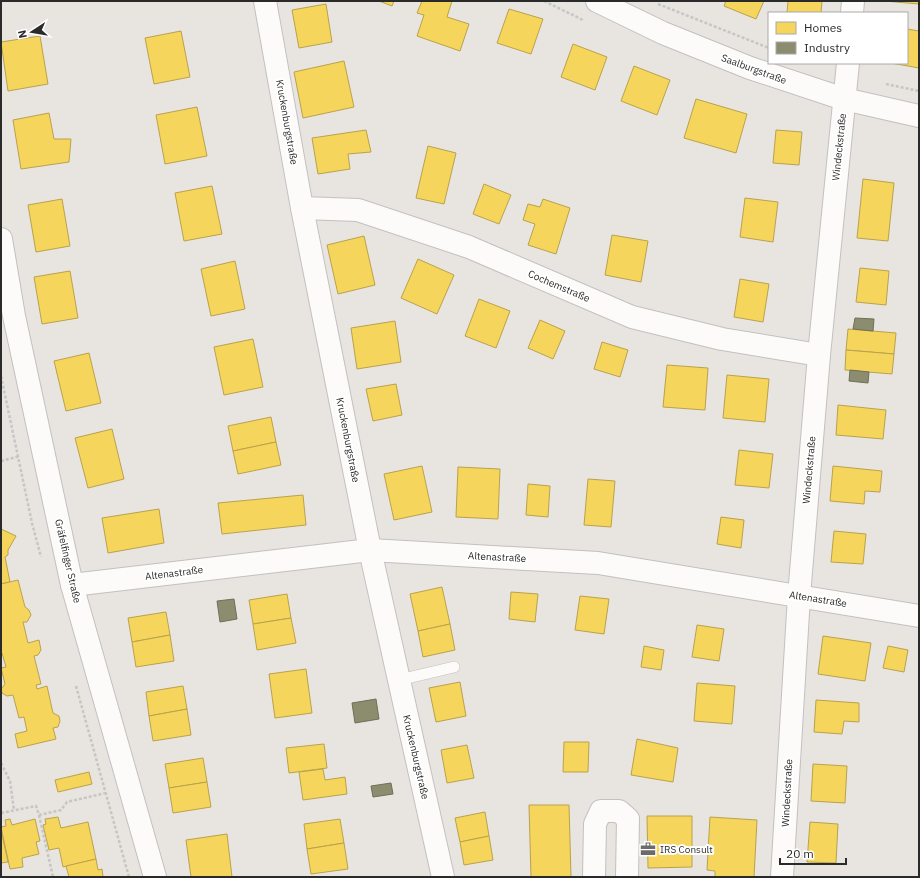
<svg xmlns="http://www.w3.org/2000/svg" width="920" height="878" viewBox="0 0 920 878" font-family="'IBM Plex Sans',sans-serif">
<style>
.homes{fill:#f6d55c;stroke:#b9a24d}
.industry{fill:#8c8c6e;stroke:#6f6f5a}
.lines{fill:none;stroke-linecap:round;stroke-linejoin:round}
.lane-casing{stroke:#c2c0c1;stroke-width:12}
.street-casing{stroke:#c2c0c1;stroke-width:24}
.path{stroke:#c6c6c5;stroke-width:2.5;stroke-dasharray:3 2;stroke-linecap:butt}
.lane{stroke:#fcfbfa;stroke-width:11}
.street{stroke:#fcfbfa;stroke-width:22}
.labels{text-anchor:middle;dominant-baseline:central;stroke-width:4;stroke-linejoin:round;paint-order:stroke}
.street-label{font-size:10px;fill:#2a2a2a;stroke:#fff}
.poi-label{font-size:10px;fill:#2a2a2a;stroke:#fff;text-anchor:start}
</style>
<rect width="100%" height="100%" fill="#e8e4e0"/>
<g class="homes">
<path d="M379 1H394L392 6Z"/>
<path d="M422 1H452L447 17 469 24 460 51 417 36 424 15 417 13Z"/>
<path d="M726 1H764L756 19 724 6Z"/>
<path d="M788 1H822L821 13H787Z"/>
<path d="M884 1H919V4Z"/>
<path d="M326 4 332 42 299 48 292 10Z"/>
<path d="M509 9 543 19 531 54 497 43Z"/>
<path d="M907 29 919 31V68L891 63H907Z"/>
<path d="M181 31 190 77 154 84 145 38Z"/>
<path d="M40 36 48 84 8 91 1 42Z"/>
<path d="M573 44 607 57 595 90 561 77Z"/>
<path d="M344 61 354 107 303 118 294 72Z"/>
<path d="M634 66 670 80 657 115 621 101Z"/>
<path d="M696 99 747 114 736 153 684 138Z"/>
<path d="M197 107 207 156 165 164 156 115Z"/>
<path d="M49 113 54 139H71L69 162 21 169 13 120Z"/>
<path d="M366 130 371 152 348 154 350 169 318 174 312 138Z"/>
<path d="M776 130 802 132 799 165 773 163Z"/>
<path d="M428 146 456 153 444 204 416 198Z"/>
<path d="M863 179 894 183 888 241 857 238Z"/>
<path d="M484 184 511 195 499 224 473 214Z"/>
<path d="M212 186 222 234 184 241 175 193Z"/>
<path d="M745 198 778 202 773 242 740 237Z"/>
<path d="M62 199 70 246 36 252 28 205Z"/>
<path d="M543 199 570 208 556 254 528 245 535 224 523 220 528 204 540 207Z"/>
<path d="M612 235 648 241 641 282 605 275Z"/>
<path d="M364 236 375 285 338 294 327 245Z"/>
<path d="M418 259 454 275 437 314 401 298Z"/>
<path d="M235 261 245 309 211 316 201 269Z"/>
<path d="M860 268 889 271 886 305 856 302Z"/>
<path d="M70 271 78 318 42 324 34 277Z"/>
<path d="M740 279 769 284 763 322 734 317Z"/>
<path d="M479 299 510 311 496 348 465 336Z"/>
<path d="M540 320 565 331 553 359 528 348Z"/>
<path d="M395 321 401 362 357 369 351 328Z"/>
<path d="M848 329 896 333 894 354 846 350Z"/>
<path d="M253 339 263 387 224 395 214 347Z"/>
<path d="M602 342 628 350 620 377 594 369Z"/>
<path d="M846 350 894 354 892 374 845 370Z"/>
<path d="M89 353 101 403 66 411 54 361Z"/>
<path d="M667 365 708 368 705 410 663 407Z"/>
<path d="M727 375 769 379 765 422 723 418Z"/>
<path d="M396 384 402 415 373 421 366 389Z"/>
<path d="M838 405 886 410 883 439 836 435Z"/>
<path d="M271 417 276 442 233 451 228 426Z"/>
<path d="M112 429 124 479 88 488 75 438Z"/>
<path d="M276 442 281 465 238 474 233 451Z"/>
<path d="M739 450 773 454 769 488 735 485Z"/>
<path d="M422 466 432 512 394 520 384 474Z"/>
<path d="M833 466 882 471 880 492 865 491 864 504 830 501Z"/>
<path d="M458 467 500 469 498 519 456 517Z"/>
<path d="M588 479 615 481 611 527 584 525Z"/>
<path d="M528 484 550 486 548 517 526 515Z"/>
<path d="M303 495 306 525 222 534 218 503Z"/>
<path d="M159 509 164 543 108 553 102 518Z"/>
<path d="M721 517 744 520 741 548 717 544Z"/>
<path d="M1 529 16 536 8 550V555L5 557 10 582 1 584Z"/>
<path d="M834 531 866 534 863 564 831 562Z"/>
<path d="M18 580 25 607 29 610 31 615 27 622H23L28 643 39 640 41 650 38 655 34 656 41 684 36 685 37 689 47 686 53 713 59 716 60 721 58 727 53 728 56 739 18 748 15 734 27 731 24 717 19 718 13 695 7 696 2 693 1 689 5 684 1 668 6 667 2 653 1 654V584Z"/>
<path d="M442 587 450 624 418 631 410 594Z"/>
<path d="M511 592 538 594 535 622 509 619Z"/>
<path d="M287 594 291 618 253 624 249 600Z"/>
<path d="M580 596 609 599 604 634 575 630Z"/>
<path d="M166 612 170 635 132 642 128 618Z"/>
<path d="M291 618 296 643 257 650 253 624Z"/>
<path d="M450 624 455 650 423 657 418 631Z"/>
<path d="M697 625 724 629 719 661 692 657Z"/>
<path d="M170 635 174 661 136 667 132 642Z"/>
<path d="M823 636 871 643 865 681 818 674Z"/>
<path d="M644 646 664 650 661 670 641 667Z"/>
<path d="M888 646 908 650 904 672 883 668Z"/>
<path d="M306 669 312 713 275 718 269 674Z"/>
<path d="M460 682 466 716 436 722 429 688Z"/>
<path d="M697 683 735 686 732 724 694 721Z"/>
<path d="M183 686 187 709 149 716 146 692Z"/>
<path d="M816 700 859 703V722L844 721 842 734 814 732Z"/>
<path d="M187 709 191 735 153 741 149 716Z"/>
<path d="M637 739 678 748 673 782 631 775Z"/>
<path d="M564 742H589L588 772H563Z"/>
<path d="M324 744 327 768 289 773 286 748Z"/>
<path d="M467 745 474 778 447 783 441 750Z"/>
<path d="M203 758 207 782 169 788 165 764Z"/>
<path d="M813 764 847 766 845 803 811 801Z"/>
<path d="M323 769 325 780 345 777 347 794 303 800 299 772Z"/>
<path d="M89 772 92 784 58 792 55 780Z"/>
<path d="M207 782 211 807 173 813 169 788Z"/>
<path d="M529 805H569L571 877H531Z"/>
<path d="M485 812 489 836 460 842 455 818Z"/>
<path d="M647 816H692V867L648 868Z"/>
<path d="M58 817 61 828 88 822 96 859 63 867 59 848 49 850 43 825 46 824 45 819Z"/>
<path d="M710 817 757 820 754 877H715V871L707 870Z"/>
<path d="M10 819 12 825 35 819 40 841 36 842 39 854 22 858 23 867 10 869 1 827 6 826 5 820Z"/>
<path d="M340 819 344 843 307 849 304 824Z"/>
<path d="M810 822 838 824 836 863 807 862Z"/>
<path d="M1 830 8 862 1 863Z"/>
<path d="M227 834 232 877H191L186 840Z"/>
<path d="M489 836 493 860 464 865 460 842Z"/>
<path d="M344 843 348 869 311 874 307 849Z"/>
<path d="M96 859 98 870 102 869 103 877H69L66 866Z"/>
</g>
<g class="industry">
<path d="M855 318 874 319 873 331 853 329Z"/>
<path d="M850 370 869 372 868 383 849 381Z"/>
<path d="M234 599 237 619 220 622 217 601Z"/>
<path d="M376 699 379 719 355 723 352 703Z"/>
<path d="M391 783 393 794 373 797 371 786Z"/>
</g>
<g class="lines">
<g class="lane-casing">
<path id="lane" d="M399 680 454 667"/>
</g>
<g class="street-casing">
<g id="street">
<path d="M265 1 302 208 370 550 443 877"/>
<path d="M597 1 663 33 750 68 844 99 919 116"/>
<path d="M852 13 853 1"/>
<path d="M302 208 358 210 469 247 632 317 722 339 819 355"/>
<path d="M1 239 14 316 72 585 155 877"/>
<path d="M72 585 370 550 598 563 919 616"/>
<path d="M594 877 595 824 601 811H619L628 819 627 877"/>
<path d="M782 877 799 596 819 355 848 63"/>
</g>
</g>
<g class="path">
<path d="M544 1 583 20"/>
<path d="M658 4 769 48"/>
<path d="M886 84 919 91"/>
<path d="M1 376 32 523 41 557"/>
<path d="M1 461 20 456"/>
<path d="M76 686 129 877"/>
<path d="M1 763 10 781 14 810"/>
<path d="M1 813 36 806 39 815 61 810 67 802 106 793"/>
<path d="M39 815 53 877"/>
</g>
<use href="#lane" class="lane"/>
<use href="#street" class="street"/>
</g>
<defs>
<g id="office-bare" transform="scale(1.2)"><path d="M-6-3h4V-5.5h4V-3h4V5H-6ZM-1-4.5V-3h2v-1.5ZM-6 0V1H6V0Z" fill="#6c6b6a" stroke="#fff" stroke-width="2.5" paint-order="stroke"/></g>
</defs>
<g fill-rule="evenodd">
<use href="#office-bare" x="648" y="849"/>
</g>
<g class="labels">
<g class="street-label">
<text transform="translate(754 69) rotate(20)">Saalburgstraße</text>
<text transform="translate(287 122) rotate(80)">Kruckenburgstraße</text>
<text transform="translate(839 147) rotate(-84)">Windeckstraße</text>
<text transform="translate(559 286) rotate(23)">Cochemstraße</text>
<text transform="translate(348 440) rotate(79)">Kruckenburgstraße</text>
<text transform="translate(809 470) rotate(-85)">Windeckstraße</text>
<text transform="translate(497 557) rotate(3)">Altenastraße</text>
<text transform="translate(68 561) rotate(77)">Gräfelfinger Straße</text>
<text transform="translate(174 573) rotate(-7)">Altenastraße</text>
<text transform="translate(818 599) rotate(9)">Altenastraße</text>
<text transform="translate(416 757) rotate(77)">Kruckenburgstraße</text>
<text transform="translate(787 793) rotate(-87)">Windeckstraße</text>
</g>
<g class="poi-label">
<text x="660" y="849">IRS Consult</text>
</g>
</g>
<rect width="920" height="878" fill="none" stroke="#2a2a2a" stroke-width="4"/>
<rect x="768" y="12" width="140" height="52" fill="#ffffff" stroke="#aaaaaa"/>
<rect x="776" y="22" width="20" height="12" fill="#f6d55c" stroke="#aaaaaa"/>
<text x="804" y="32" font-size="12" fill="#2a2a2a">Homes</text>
<rect x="776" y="42" width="20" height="12" fill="#8c8c6e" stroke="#aaaaaa"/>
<text x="804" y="52" font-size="12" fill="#2a2a2a">Industry</text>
<g transform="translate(32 32) rotate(258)" stroke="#ffffff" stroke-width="3" paint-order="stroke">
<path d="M0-3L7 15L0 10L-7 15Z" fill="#2a2a2a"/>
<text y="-6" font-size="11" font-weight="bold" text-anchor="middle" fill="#2a2a2a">N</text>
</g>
<path d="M780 858v6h66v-6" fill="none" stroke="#2a2a2a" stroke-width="2"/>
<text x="786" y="858" font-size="12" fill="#2a2a2a" stroke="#ffffff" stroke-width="3" paint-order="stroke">20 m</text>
</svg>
